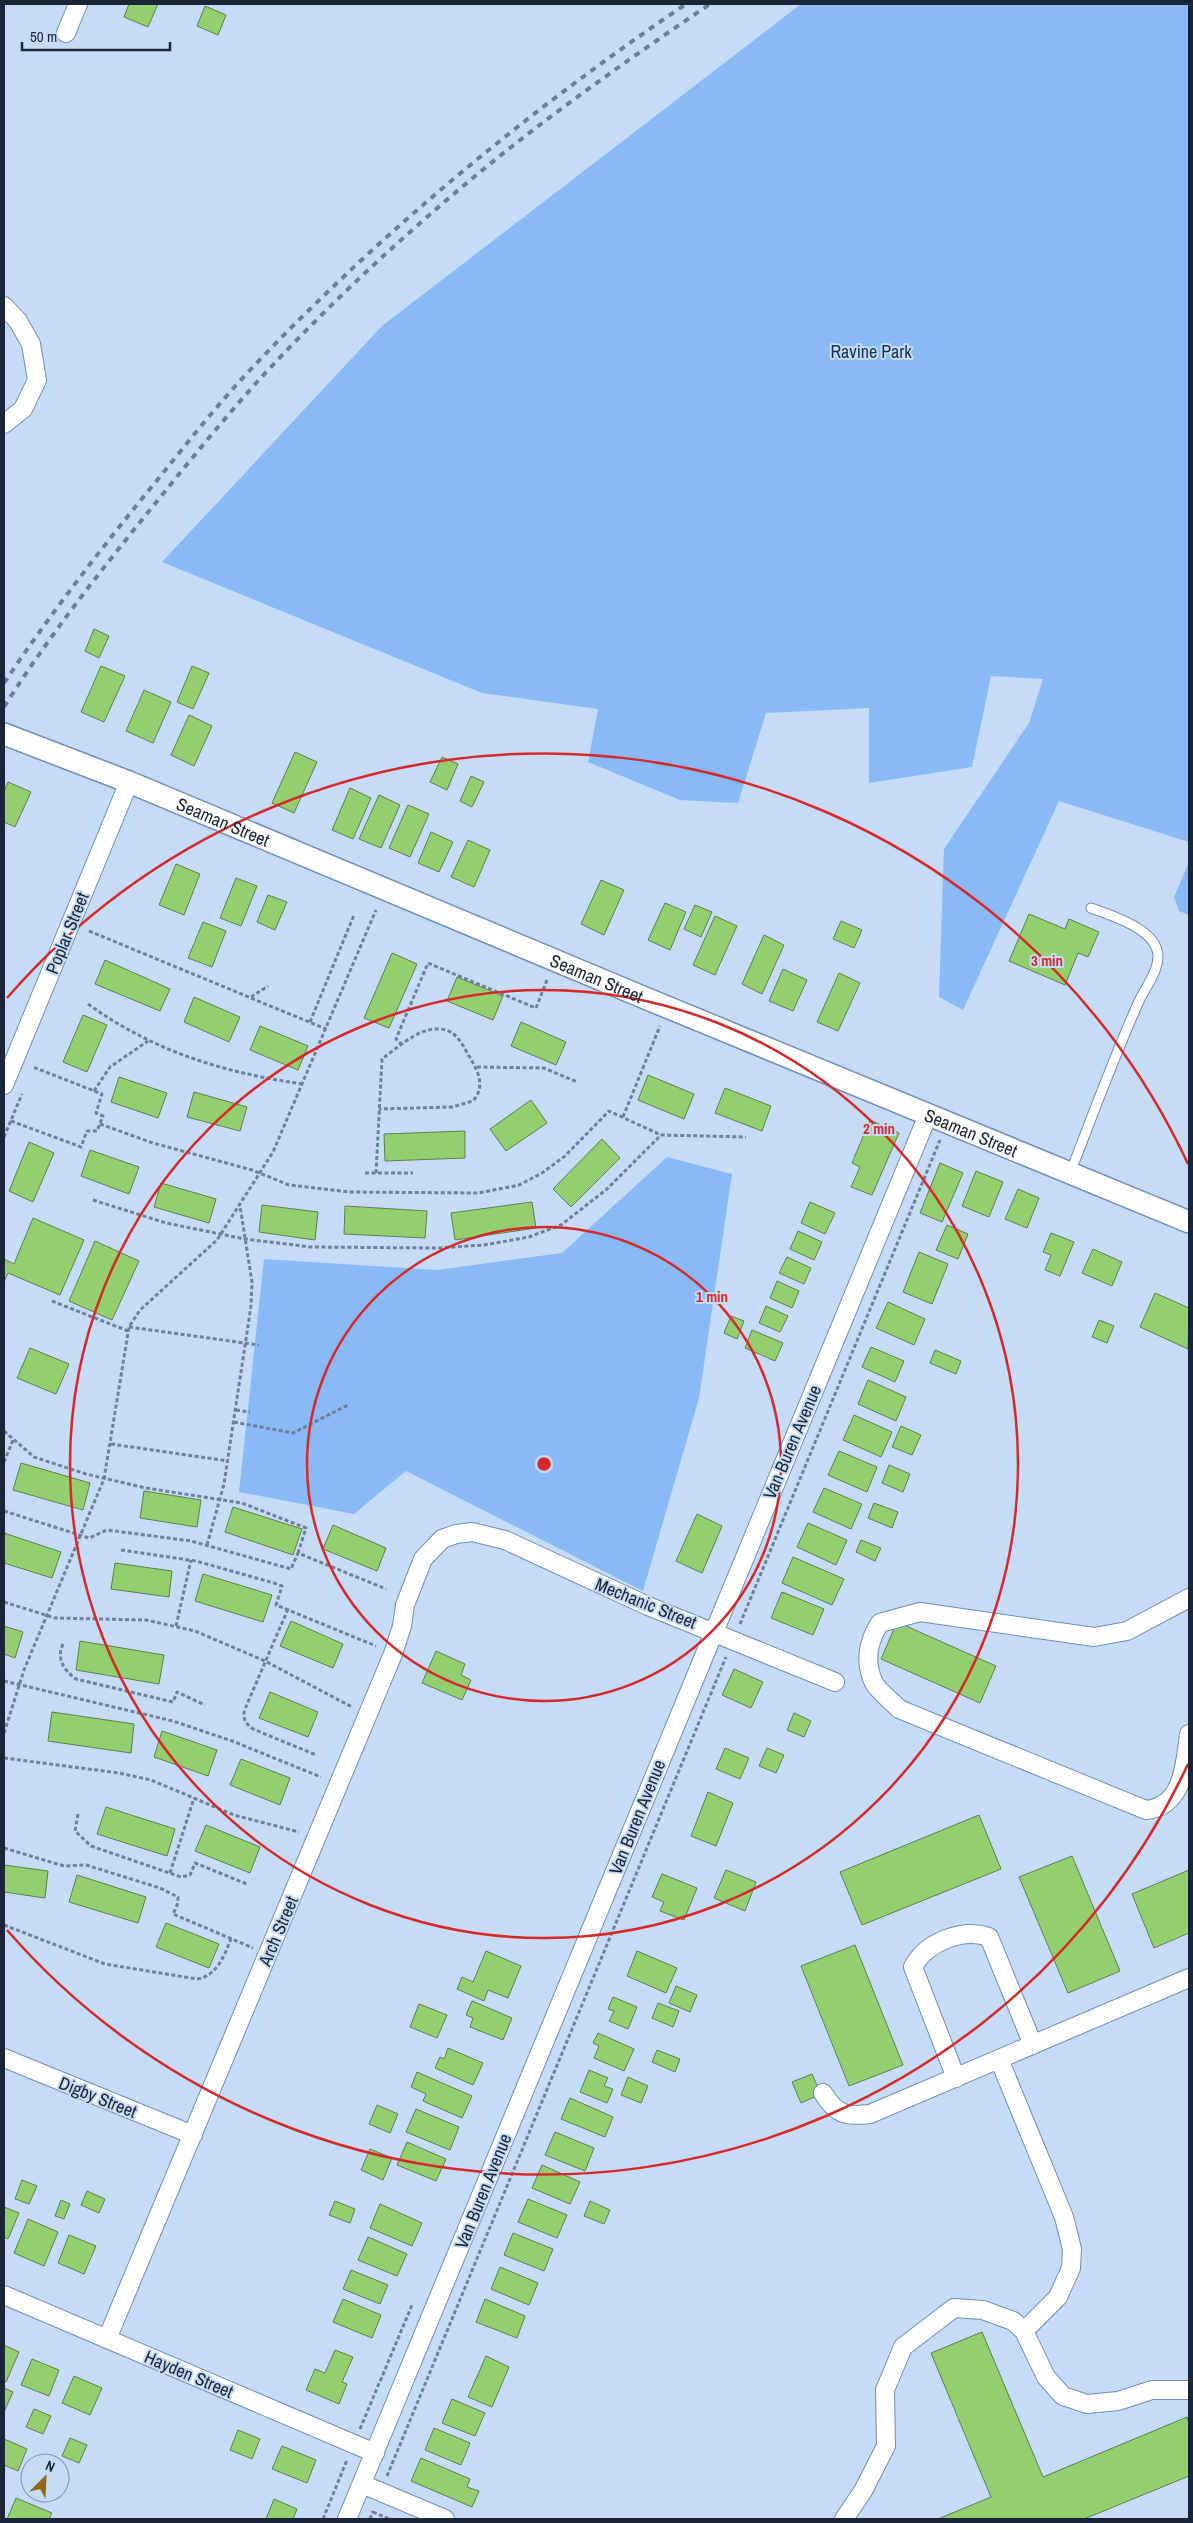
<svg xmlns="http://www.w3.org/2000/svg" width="1193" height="2523" viewBox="0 0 1193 2523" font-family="'Archivo Narrow',sans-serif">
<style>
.green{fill:#89baf7}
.building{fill:#93cf6f;stroke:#607d50}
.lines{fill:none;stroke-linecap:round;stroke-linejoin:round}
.service-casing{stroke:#6c8db7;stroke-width:11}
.minor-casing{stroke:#6c8db7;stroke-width:20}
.tertiary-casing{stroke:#6c8db7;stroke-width:24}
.path{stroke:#6e8096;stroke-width:3;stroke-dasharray:4 2.5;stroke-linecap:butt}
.service{stroke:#fff;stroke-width:9}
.minor{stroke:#fff;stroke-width:18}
.tertiary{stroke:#fff;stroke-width:21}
.rail{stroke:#6c7e93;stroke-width:4;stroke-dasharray:6 6;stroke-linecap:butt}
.ring{fill:none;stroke:#d62828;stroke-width:2.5}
.labels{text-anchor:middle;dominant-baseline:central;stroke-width:4;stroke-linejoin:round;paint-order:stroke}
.park-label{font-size:18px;fill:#132e4f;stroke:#c5dbf6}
.street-label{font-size:18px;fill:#182637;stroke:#c5dbf6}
.centre{fill:#d62828;stroke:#c5dbf6;stroke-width:2.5}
.ring-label{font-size:15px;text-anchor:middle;font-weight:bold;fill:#d62828;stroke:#c5dbf6;stroke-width:4;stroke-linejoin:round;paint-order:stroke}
</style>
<rect width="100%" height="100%" fill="#c5dbf6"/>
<g class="green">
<path d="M801 4H1189V842L1059 801 963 1010 939 997 944 849 1029 723 1043 679 991 676 972 767 869 783V708L766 713 738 803 680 800 588 762 598 709 482 693 162 562 382 326Z"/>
<path d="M1189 862V915L1179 911 1174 897Z"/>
<path d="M667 1157 732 1174 699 1398 643 1591 406 1471 354 1514 239 1492 264 1259 437 1270 562 1253Z"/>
</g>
<g class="building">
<path d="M129 4H158L148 27 124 17Z"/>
<path d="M205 6 226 15 218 35 197 26Z"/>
<path d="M94 629 109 636 99 658 85 651Z"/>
<path d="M101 666 125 676 104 722 81 712Z"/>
<path d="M192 666 209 673 193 709 177 702Z"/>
<path d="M144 690 171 702 153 743 126 731Z"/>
<path d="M189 715 212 726 194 766 171 755Z"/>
<path d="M295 752 317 762 294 813 272 803Z"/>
<path d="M442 757 458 764 447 790 430 782Z"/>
<path d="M471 776 484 782 472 807 460 801Z"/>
<path d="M8 782 31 792 15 827 4 822V791Z"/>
<path d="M350 788 371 798 353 839 332 830Z"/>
<path d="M379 795 400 805 381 848 359 839Z"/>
<path d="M408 805 429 814 410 857 389 848Z"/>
<path d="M431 832 453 842 439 872 418 863Z"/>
<path d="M468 840 490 850 474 887 451 877Z"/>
<path d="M176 864 200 874 184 915 159 905Z"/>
<path d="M236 878 257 886 241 926 220 918Z"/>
<path d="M601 880 624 890 604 935 581 924Z"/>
<path d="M268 895 287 902 275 930 257 922Z"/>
<path d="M665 903 686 912 670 950 648 940Z"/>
<path d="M695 905 712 912 701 937 684 929Z"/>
<path d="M1029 914 1065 929 1069 919 1099 932 1088 957 1078 953 1065 985 1009 961Z"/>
<path d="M715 916 737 926 715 975 693 965Z"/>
<path d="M841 921 862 930 854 948 833 939Z"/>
<path d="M203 922 226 931 212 967 188 958Z"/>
<path d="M764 935 784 945 762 994 742 984Z"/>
<path d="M392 953 417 964 389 1028 364 1018Z"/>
<path d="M105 960 170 989 160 1011 95 984Z"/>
<path d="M783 969 807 980 793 1011 769 1001Z"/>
<path d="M839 973 860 983 838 1031 817 1022Z"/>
<path d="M457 977 503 996 493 1020 447 1001Z"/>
<path d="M194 997 240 1017 229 1042 184 1022Z"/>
<path d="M83 1015 107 1025 87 1072 63 1062Z"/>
<path d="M521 1022 566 1042 556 1065 511 1046Z"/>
<path d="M260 1026 308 1046 298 1070 250 1050Z"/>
<path d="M648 1075 694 1094 684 1119 638 1100Z"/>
<path d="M119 1077 167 1093 158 1118 111 1102Z"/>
<path d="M725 1088 771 1106 762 1131 715 1113Z"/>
<path d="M194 1092 247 1107 240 1131 187 1117Z"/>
<path d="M531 1100 547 1123 506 1151 490 1129Z"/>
<path d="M870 1120 899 1133 872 1195 851 1187 860 1167 852 1163Z"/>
<path d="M465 1131V1158L385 1161 384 1134Z"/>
<path d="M602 1139 620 1158 571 1207 553 1189Z"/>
<path d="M29 1142 54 1153 33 1202 9 1191Z"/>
<path d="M90 1150 139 1167 129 1194 81 1176Z"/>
<path d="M940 1163 963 1173 942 1222 920 1213Z"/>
<path d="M976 1171 1003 1182 989 1217 962 1206Z"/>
<path d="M161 1183 216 1199 209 1223 154 1207Z"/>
<path d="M1018 1189 1039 1198 1027 1228 1005 1219Z"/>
<path d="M532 1202 536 1228 455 1240 451 1213Z"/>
<path d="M810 1202 835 1213 825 1234 801 1223Z"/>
<path d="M262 1205 318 1212 315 1240 259 1232Z"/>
<path d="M345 1206 427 1211 425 1238 344 1234Z"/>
<path d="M33 1218 84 1240 60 1295 8 1273 4 1282V1259L14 1264Z"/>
<path d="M947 1225 968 1234 958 1259 936 1250Z"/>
<path d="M798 1231 822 1242 814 1260 790 1249Z"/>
<path d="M1051 1233 1074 1242 1060 1276 1045 1270 1051 1255 1043 1252Z"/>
<path d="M95 1241 139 1261 112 1320 69 1301Z"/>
<path d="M1093 1249 1122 1262 1112 1286 1082 1273Z"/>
<path d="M919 1252 948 1264 932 1304 903 1292Z"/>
<path d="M787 1257 811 1268 804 1284 779 1273Z"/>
<path d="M777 1281 799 1291 792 1308 770 1298Z"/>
<path d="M1155 1293 1189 1308 1188 1349 1140 1327Z"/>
<path d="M888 1302 925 1319 914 1345 876 1328Z"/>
<path d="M766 1306 788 1316 780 1332 759 1323Z"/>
<path d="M731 1316 744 1321 737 1339 724 1333Z"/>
<path d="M1099 1320 1114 1326 1107 1343 1092 1337Z"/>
<path d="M752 1330 783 1343 775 1361 745 1348Z"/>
<path d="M871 1347 904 1361 895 1382 862 1367Z"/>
<path d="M30 1348 69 1364 56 1394 17 1378Z"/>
<path d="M935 1350 961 1361 956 1374 930 1363Z"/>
<path d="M868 1380 906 1397 896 1421 858 1404Z"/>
<path d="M854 1415 892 1432 881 1457 843 1440Z"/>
<path d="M901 1426 921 1435 912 1455 892 1447Z"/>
<path d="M839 1451 877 1467 867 1492 828 1475Z"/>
<path d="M21 1463 90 1483 83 1510 13 1490Z"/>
<path d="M889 1465 910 1474 903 1492 882 1483Z"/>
<path d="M824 1488 862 1504 851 1529 813 1512Z"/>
<path d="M144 1491 201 1500 197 1527 140 1518Z"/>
<path d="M874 1503 898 1512 892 1528 868 1518Z"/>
<path d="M233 1507 302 1529 293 1555 225 1532Z"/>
<path d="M697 1514 722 1526 702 1573 676 1561Z"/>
<path d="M808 1523 847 1540 836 1565 797 1547Z"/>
<path d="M333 1525 386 1548 377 1571 323 1549Z"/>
<path d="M4 1533 61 1552 52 1578 4 1563Z"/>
<path d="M861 1540 881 1548 875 1561 856 1552Z"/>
<path d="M793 1557 844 1579 832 1605 782 1583Z"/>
<path d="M115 1563 172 1571 169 1597 111 1589Z"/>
<path d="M203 1574 272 1595 263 1622 195 1601Z"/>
<path d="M782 1592 824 1609 813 1635 771 1618Z"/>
<path d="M291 1621 343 1644 333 1668 280 1646Z"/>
<path d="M897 1622 996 1666 980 1703 881 1659Z"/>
<path d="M4 1626 23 1632 15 1658 4 1654Z"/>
<path d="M80 1641 164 1655 159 1684 76 1670Z"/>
<path d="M436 1651 465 1664 461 1675 471 1680 462 1700 422 1683Z"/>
<path d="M734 1669 763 1682 751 1708 722 1695Z"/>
<path d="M270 1692 318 1712 308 1737 259 1718Z"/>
<path d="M52 1712 134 1724 131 1753 48 1741Z"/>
<path d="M794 1713 811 1721 804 1737 787 1730Z"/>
<path d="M162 1731 217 1750 208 1776 154 1757Z"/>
<path d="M725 1748 749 1758 740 1779 716 1769Z"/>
<path d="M767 1748 784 1755 776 1773 759 1766Z"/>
<path d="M241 1759 290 1778 280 1805 230 1785Z"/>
<path d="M708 1792 733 1803 716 1846 691 1836Z"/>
<path d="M106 1807 175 1829 167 1856 97 1834Z"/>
<path d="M979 1815 1001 1869 862 1925 840 1872Z"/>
<path d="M206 1825 260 1847 250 1873 195 1851Z"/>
<path d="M1072 1856 1120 1971 1068 1993 1019 1877Z"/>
<path d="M4 1865 48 1871 45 1898 4 1892Z"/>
<path d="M726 1870 756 1882 745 1911 714 1898Z"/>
<path d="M1189 1870V1933L1154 1948 1132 1894Z"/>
<path d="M662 1874 697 1888 684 1920 660 1911 664 1902 652 1897Z"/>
<path d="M77 1875 146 1897 138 1923 69 1902Z"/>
<path d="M166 1923 219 1944 209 1968 156 1947Z"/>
<path d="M855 1945 903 2065 849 2086 801 1966Z"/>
<path d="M486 1951 521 1966 508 1998 488 1990 484 2001 457 1989 462 1977 473 1982Z"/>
<path d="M637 1951 677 1968 666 1993 627 1976Z"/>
<path d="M676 1986 697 1995 690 2012 669 2003Z"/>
<path d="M613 1997 637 2007 628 2029 609 2021 614 2011 608 2009Z"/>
<path d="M472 2001 512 2018 503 2040 470 2027 473 2018 466 2015Z"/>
<path d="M658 2003 679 2011 673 2027 652 2018Z"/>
<path d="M419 2004 447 2015 437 2038 410 2027Z"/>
<path d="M598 2033 634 2049 624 2071 594 2058 599 2046 593 2043Z"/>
<path d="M448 2048 483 2063 473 2085 435 2068 440 2057 444 2059Z"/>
<path d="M657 2050 680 2059 675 2072 652 2062Z"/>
<path d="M589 2070 608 2078 604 2086 613 2089 607 2103 580 2092Z"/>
<path d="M417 2072 472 2096 462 2118 423 2101 426 2094 411 2087Z"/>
<path d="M812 2074 821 2094 801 2103 792 2082Z"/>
<path d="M628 2077 648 2086 641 2103 621 2095Z"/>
<path d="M570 2098 613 2117 605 2137 561 2119Z"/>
<path d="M377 2105 398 2114 390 2133 369 2124Z"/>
<path d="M416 2109 459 2127 450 2150 406 2132Z"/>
<path d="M555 2132 594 2148 585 2171 545 2155Z"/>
<path d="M407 2142 446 2159 436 2181 397 2165Z"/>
<path d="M370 2149 392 2158 383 2180 361 2170Z"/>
<path d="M542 2165 580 2182 570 2204 532 2188Z"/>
<path d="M22 2180 37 2186 29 2204 15 2199Z"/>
<path d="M87 2191 105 2199 99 2213 81 2205Z"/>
<path d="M528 2199 567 2215 557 2238 518 2222Z"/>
<path d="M61 2200 70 2204 64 2219 55 2216Z"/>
<path d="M335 2201 355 2209 350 2223 329 2215Z"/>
<path d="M590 2201 610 2210 604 2224 584 2216Z"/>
<path d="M380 2204 422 2223 412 2246 370 2228Z"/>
<path d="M4 2207 19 2213 8 2239 4 2237Z"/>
<path d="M28 2219 58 2232 44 2266 14 2253Z"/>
<path d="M513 2233 553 2249 544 2271 504 2255Z"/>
<path d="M69 2235 96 2246 84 2274 58 2263Z"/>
<path d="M368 2237 407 2254 397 2276 358 2260Z"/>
<path d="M500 2267 538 2283 529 2305 491 2289Z"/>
<path d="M351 2270 388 2285 380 2304 343 2289Z"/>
<path d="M343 2299 381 2315 372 2338 333 2322Z"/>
<path d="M485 2299 525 2316 517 2338 476 2322Z"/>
<path d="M982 2332 1043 2477 1187 2417 1189 2423V2476L1084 2519H938L991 2497 931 2353Z"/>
<path d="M4 2345 19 2352 6 2382 4 2381Z"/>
<path d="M335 2350 353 2357 342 2382 347 2384 339 2404 306 2390 315 2369 325 2373Z"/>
<path d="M486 2356 509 2367 492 2407 468 2397Z"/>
<path d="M32 2359 59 2370 49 2396 21 2385Z"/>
<path d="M74 2376 102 2388 90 2415 62 2403Z"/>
<path d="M4 2388 13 2392 4 2412Z"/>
<path d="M452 2399 485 2413 475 2436 442 2423Z"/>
<path d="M34 2409 51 2416 43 2434 26 2427Z"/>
<path d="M434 2428 470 2443 461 2465 425 2450Z"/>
<path d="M238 2430 260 2439 252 2459 230 2450Z"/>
<path d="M70 2438 87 2445 79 2463 62 2456Z"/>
<path d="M4 2439 27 2449 18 2471 4 2465Z"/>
<path d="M282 2446 316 2460 307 2483 272 2469Z"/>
<path d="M421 2458 470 2479 467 2487 479 2491 472 2507 411 2481Z"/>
<path d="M16 2498 52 2513 49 2519H7Z"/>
<path d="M274 2499 297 2509 293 2519H266Z"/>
</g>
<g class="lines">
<g class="service-casing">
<path id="service" d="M1070 1173C1093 1115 1114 1056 1140 999 1147 985 1162 966 1157 950 1151 928 1111 915 1091 908"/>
</g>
<g class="minor-casing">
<g id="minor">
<path d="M66 33 78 4"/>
<path d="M4 306 18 321 31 344 37 380 23 409 4 424"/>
<path d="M4 1085 129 782"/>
<path d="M1189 1598 1127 1631 1094 1637 920 1612 880 1623C868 1641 864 1662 874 1683 879 1692 892 1701 899 1709L1146 1810C1184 1806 1185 1764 1189 1734"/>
<path d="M4 2058 193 2135"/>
<path d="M999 2059 1064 2217 1072 2249 1071 2268 1058 2297 1024 2331"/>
<path d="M956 2078 913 1967C926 1942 962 1928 989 1937L1033 2045"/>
<path d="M823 2093C836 2114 845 2117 870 2114L1189 1978"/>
<path d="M4 2295 375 2453"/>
<path d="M107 2339 393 1654 402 1626 405 1605 423 1559 442 1539 456 1534 472 1532 505 1540 648 1606 835 1682"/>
<path d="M362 2484 445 2519"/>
<path d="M347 2519 928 1115"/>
<path d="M844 2519 863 2491 886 2446 885 2390 903 2347 954 2308 983 2310 1013 2321 1024 2331 1046 2377 1063 2396 1087 2404 1118 2401 1152 2390H1189"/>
</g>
</g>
<g class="tertiary-casing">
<g id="tertiary">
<path id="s1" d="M4 734 129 782 645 998 1189 1222"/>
</g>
</g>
<g class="path">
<path d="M89 931 326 1029"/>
<path d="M251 997 268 986"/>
<path d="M88 1004C153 1051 224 1073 303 1084"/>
<path d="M310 1022 354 915"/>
<path d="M402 1045 396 1039 428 963 536 1008 547 980"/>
<path d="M477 1067 544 1068 577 1082"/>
<path d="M94 1091 110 1067 148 1041"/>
<path d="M623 1117 660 1026"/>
<path d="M11 1121 81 1147 87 1131H97L103 1116 96 1113 102 1094 33 1067"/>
<path d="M100 1124 153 1143 252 1170 289 1185 349 1192 478 1193 519 1185 542 1173 565 1156 609 1111 661 1135 746 1137"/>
<path d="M4 1137 22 1094"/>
<path d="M365 1173H413"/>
<path d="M376 1173 382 1059C397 1048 416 1030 436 1029 455 1028 461 1042 469 1056 478 1071 486 1086 473 1101L452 1107 379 1109"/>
<path d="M93 1200 166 1223 245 1239 311 1247 438 1248 484 1245 529 1237 561 1225 607 1189 661 1135"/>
<path d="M52 1301 128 1331"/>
<path d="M129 1327 259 1345"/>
<path d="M236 1410 250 1412"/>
<path d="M234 1422 293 1433 348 1405"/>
<path d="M4 1431 34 1457 86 1474 146 1488 242 1503 306 1528 298 1553"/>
<path d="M111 1444 228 1461"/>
<path d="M4 1462 13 1440"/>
<path d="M4 1511 89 1538 107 1530 191 1541 291 1569 298 1553 386 1589"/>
<path d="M207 1545 224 1484 251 1306 252 1282 240 1206"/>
<path d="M121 1550 196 1561 274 1583 282 1586 276 1605 376 1646"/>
<path d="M4 1602 55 1618 146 1620 195 1631 265 1661 352 1707"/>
<path d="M288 1609 245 1709C242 1718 245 1723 253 1729L316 1755"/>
<path d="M740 1624 940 1140"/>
<path d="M176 1626 191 1560"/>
<path d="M63 1644C56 1659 64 1670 76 1679L173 1702 177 1692 205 1705"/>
<path d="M4 1681 173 1721 232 1741 321 1777"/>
<path d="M4 1733 24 1670 104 1479 129 1327 140 1310 217 1240 273 1152 376 910"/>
<path d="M4 1758 119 1773 151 1780 234 1815 299 1832"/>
<path d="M78 1814 75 1831 91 1846 181 1877 190 1875 195 1863 247 1884"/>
<path d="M4 1848 64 1866 86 1865 160 1888 178 1897V1903L173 1914 253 1948"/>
<path d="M170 1873 194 1798"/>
<path d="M4 1925 105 1964 197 1979C217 1976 224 1956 231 1939"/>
<path d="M360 2429 412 2305"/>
<path d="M387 2476 726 1657"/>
<path d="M373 2512 389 2519"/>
<path d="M323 2519 347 2460"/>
<path d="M370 2519 373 2511"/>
</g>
<use href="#service" class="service"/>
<use href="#minor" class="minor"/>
<use href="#tertiary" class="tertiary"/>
<g class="rail">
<path d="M4 683C53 610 107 541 163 473 191 438 220 402 251 369 382 231 528 111 686 4"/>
<path d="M4 707C49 636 101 570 154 505 188 463 222 421 258 381 325 308 398 240 474 177 549 115 629 59 710 4"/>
</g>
</g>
<g class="ring">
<circle cx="544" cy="1464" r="237"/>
<circle cx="544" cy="1464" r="474"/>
<path d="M1188 1764A711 711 0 0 1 7 1930M7 998A711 711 0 0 1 1188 1164"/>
</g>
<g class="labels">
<g class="park-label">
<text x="871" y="351">Ravine Park</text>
</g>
<g class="street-label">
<text stroke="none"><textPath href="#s1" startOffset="236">Seaman Street</textPath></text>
<text transform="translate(67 933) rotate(-68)">Poplar Street</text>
<text stroke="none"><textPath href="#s1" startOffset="641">Seaman Street</textPath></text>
<text stroke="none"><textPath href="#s1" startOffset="1046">Seaman Street</textPath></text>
<text transform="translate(792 1442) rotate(-67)">Van Buren Avenue</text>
<text transform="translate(646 1603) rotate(22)">Mechanic Street</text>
<text transform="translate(637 1817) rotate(-68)">Van Buren Avenue</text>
<text transform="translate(278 1931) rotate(-67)">Arch Street</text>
<text transform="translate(98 2097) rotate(22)">Digby Street</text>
<text transform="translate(483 2191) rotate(-68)">Van Buren Avenue</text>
<text transform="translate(189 2374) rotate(23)">Hayden Street</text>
</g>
</g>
<circle cx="544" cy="1464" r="8" class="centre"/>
<g class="ring-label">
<text x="1047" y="966">3 min</text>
<text x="879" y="1134">2 min</text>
<text x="712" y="1302">1 min</text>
</g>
<rect width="1193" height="2523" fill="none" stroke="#182637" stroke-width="10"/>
<g transform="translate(45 2478) rotate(24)"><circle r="24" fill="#c5dbf6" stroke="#8093aa"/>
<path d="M0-4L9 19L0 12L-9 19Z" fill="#946513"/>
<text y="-8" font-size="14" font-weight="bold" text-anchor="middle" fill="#182637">N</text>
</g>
<path d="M22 42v8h148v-8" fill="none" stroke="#182637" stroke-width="2.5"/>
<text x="30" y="42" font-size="15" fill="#182637" stroke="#c5dbf6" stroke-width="4" paint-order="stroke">50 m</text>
</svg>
